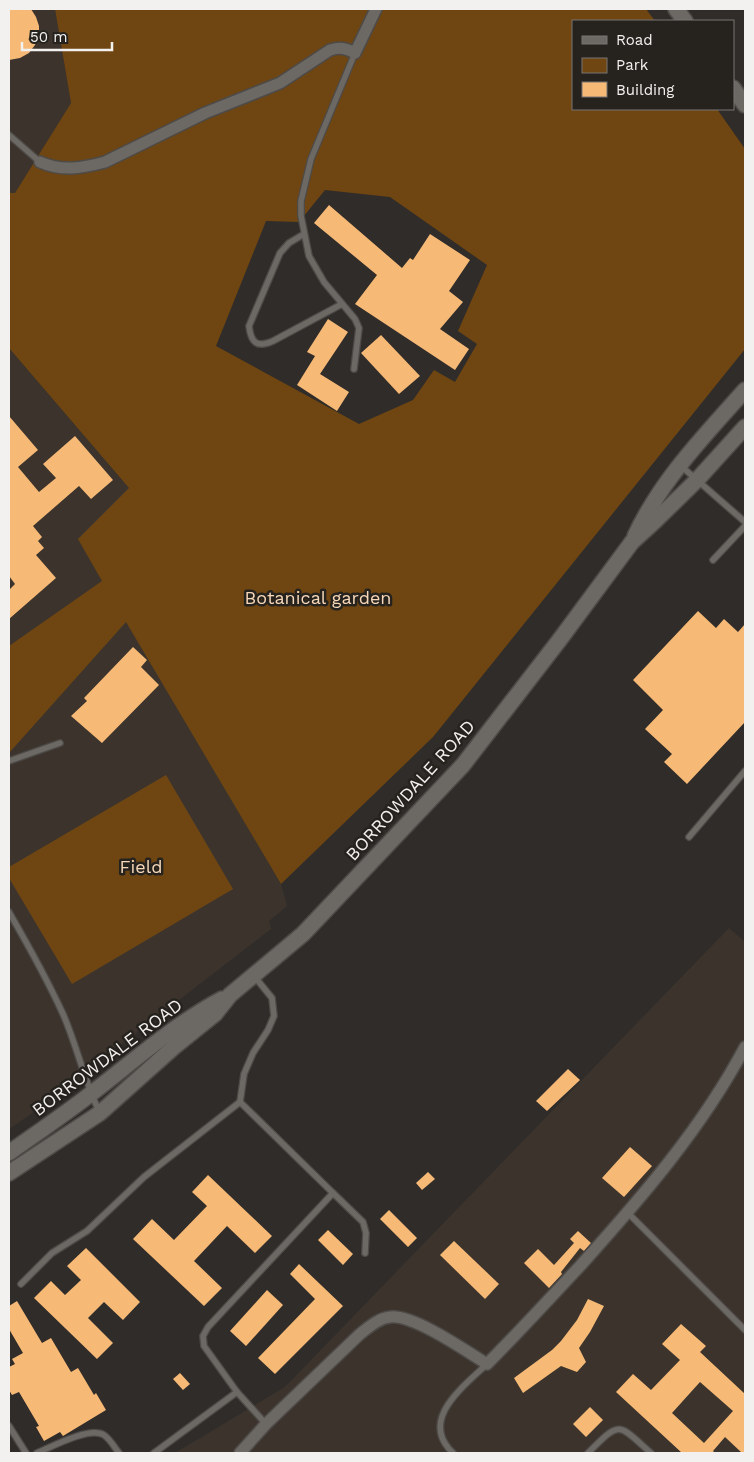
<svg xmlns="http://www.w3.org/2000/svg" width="754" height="1462" viewBox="0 0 754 1462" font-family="'Work Sans',sans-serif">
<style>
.built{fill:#3c342c}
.green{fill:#6f4612;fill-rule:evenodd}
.building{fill:#f6b976;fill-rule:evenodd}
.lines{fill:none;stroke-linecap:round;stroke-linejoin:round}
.lane-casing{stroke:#4d4a47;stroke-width:8}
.street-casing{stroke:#4d4a47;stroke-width:14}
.secondary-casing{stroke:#4d4a47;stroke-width:18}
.lane{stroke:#6c6864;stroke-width:5.5}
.street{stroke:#6c6864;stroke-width:11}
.secondary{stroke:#6c6864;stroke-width:15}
.labels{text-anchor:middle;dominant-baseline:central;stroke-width:5;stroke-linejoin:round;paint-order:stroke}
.park-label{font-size:18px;fill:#f8d8b8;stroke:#26231f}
.street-label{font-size:18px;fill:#f3f1ef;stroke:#26231f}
</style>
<rect width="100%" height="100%" fill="#302c29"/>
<g class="built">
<path d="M9 9H55L71 103 15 193H9Z"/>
<path d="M9 348 129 488 227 792 281 884 287 906 269 921 271 929 30 1115 9 1129Z"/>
<path d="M729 928 745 942V1453H175L285 1387Z"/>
</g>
<g class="green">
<path d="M55 9H646L655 21H573V109H717L745 149V349L433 737 281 884 126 622 9 753V646L102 581 78 539 129 488 9 348V193H15L71 103ZM325 190 390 197 487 265 458 331 477 344 455 382 434 370 413 400 359 424 216 346 266 221 299 222Z"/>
<path d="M166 775 233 889 72 984 9 878V867Z"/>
</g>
<g class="building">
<path d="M9 9H31L36 17 39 26V36L35 45 29 53 20 58 9 60Z"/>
<path d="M329 205 402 268 410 258 413 260 430 234 470 260 449 291 463 302 440 329 469 349 455 370 355 304 377 275 314 223Z"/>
<path d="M328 319 348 332 320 374 349 392 337 411 297 385 315 356 307 352Z"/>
<path d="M381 335 420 376 399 394 361 353Z"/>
<path d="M9 416 38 450 18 467 39 492 56 478 43 464 75 436 113 480 91 499 79 486 33 526 42 537 38 541 44 548 36 555 56 578 9 619V590L15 584 9 576Z"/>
<path d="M698 611 716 628 724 619 738 632 745 624V722L687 784 664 762 672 754 645 729 663 710 633 680Z"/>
<path d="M133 647 147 660 141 667 159 685 102 743 71 716 87 701 84 698Z"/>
<path d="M568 1069 580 1080 547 1111 536 1101Z"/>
<path d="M630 1147 652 1166 624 1197 602 1178Z"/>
<path d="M428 1172 435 1179 422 1190 416 1183Z"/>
<path d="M208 1175 272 1236 255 1253 227 1226 194 1261 222 1288 204 1306 133 1239 152 1219 174 1240 207 1206 192 1192Z"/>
<path d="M389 1210 417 1238 408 1247 380 1219Z"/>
<path d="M328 1230 353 1254 343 1265 318 1240Z"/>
<path d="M578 1231 591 1243 584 1251 580 1248 561 1272 562 1274 549 1288 524 1263 538 1249 554 1265 574 1243 570 1239Z"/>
<path d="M454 1241 499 1284 485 1299 440 1255Z"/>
<path d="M86 1248 140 1302 123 1320 104 1302 88 1318 113 1343 97 1359 34 1298 51 1281 65 1295 81 1280 67 1266Z"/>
<path d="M299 1264 343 1306 275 1374 258 1358 315 1299 290 1274Z"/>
<path d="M267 1290 283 1305 246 1346 230 1331Z"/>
<path d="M588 1299 604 1306 590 1332 579 1348 586 1362 577 1372 561 1366 523 1393 514 1378 552 1350 561 1341 577 1320Z"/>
<path d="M17 1301 42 1343 51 1338 71 1372 78 1368 94 1395 96 1393 106 1410 63 1436 60 1432 44 1441 36 1427 39 1426 19 1392 12 1395 9 1390V1367L15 1364 12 1359 23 1353 9 1329V1306Z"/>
<path d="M681 1324 706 1346 700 1352 745 1394V1453H742L725 1437 713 1451 715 1453H682L616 1392 633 1374 651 1390 680 1360 662 1344ZM700 1382 733 1411 704 1443 672 1413Z"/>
<path d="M180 1373 190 1384 183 1390 173 1379Z"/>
<path d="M590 1407 603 1420 586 1437 573 1424Z"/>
</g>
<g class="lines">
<g class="lane-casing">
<g id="lane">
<path d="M9 135 40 162"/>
<path d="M304 234 289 243 280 253 249 326C251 343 257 348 273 341L342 304"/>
<path d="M354 369 359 328 355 319 324 282 309 256 301 216V201L311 159 355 53"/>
<path d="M681 466 745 522"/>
<path d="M713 560 745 526"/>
<path d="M9 761 60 743"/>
<path d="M689 837 745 771"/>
<path d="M9 912C28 945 47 979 63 1014 77 1046 84 1080 99 1111"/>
<path d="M254 976 272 998 274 1016 268 1030 253 1053 244 1074 240 1102 333 1193"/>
<path d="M628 1213 745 1330"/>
<path d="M21 1284 52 1253 87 1231 144 1177 240 1102"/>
<path d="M266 1424 237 1392 204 1346 203 1336 208 1327 333 1193 363 1222 366 1233 365 1253"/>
<path d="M9 1426 26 1453"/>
<path d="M37 1453C51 1447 90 1426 104 1435 110 1439 115 1448 119 1453"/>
<path d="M154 1453 237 1392"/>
<path d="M453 1453C418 1420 463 1387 487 1364"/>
<path d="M588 1453C621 1420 617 1423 651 1453"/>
</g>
</g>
<g class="street-casing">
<g id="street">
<path d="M40 162C62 172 83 168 105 162L205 113 280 83 330 50C340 47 346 48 355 53L376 9"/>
<path d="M240 1453 266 1424 360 1334C369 1327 379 1318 390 1317 413 1314 466 1351 487 1364 519 1332 550 1298 581 1265 642 1197 702 1128 745 1047"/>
</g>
</g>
<g class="secondary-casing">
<g id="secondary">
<path d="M676 9 685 21"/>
<path d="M733 88 745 105"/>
<path d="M635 536C661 480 705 435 745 390"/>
<path d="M9 1153C37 1133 65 1114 92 1093 135 1060 175 1024 222 999"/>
<path d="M9 1173 100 1113 174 1047 215 1014 230 995 303 934 463 765 561 638 632 542 655 521 697 480 745 427"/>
</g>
</g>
<use href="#lane" class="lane"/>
<use href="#street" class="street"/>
<use href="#secondary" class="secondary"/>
</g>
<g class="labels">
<g class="park-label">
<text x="318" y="597">Botanical garden</text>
<text x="141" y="866">Field</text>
</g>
<g class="street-label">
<text transform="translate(410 790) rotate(-48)">BORROWDALE ROAD</text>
<text transform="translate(107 1057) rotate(-37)">BORROWDALE ROAD</text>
</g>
</g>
<rect width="754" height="1462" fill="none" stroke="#f3f1ef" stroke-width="20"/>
<rect x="572" y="20" width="162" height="90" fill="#26231f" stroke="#787572"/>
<rect x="582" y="36" width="25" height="8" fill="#6c6864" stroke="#787572"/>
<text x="616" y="45" font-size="15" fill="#f3f1ef">Road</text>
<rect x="582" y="58" width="25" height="15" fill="#6f4612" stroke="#787572"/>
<text x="616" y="70" font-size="15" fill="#f3f1ef">Park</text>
<rect x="582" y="82" width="25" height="15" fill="#f6b976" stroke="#787572"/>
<text x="616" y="95" font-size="15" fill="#f3f1ef">Building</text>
<path d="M22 42v8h90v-8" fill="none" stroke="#f3f1ef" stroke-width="2.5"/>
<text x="30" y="42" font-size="15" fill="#f3f1ef" stroke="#26231f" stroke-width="4" paint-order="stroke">50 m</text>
</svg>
